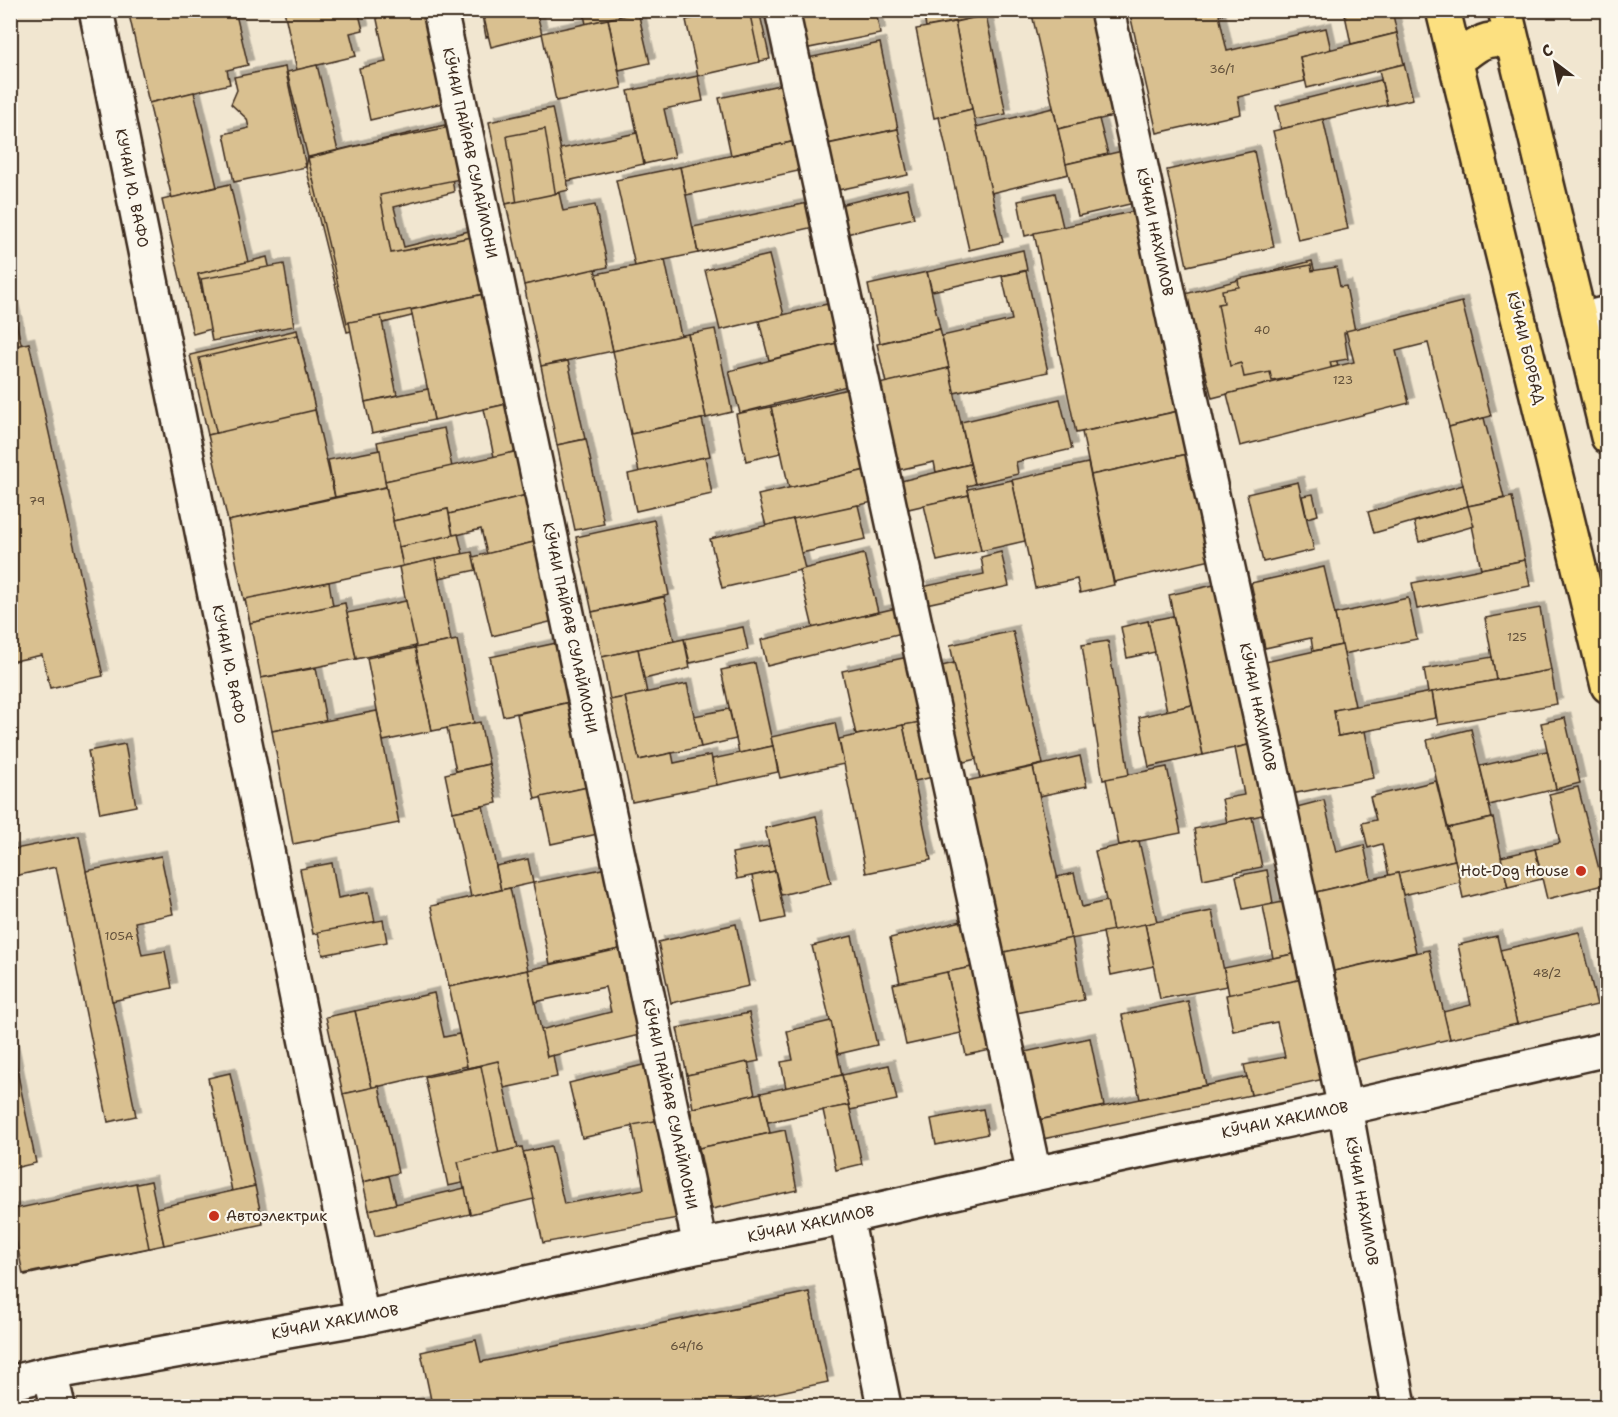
<svg xmlns="http://www.w3.org/2000/svg" width="1618" height="1417" viewBox="0 0 1618 1417" font-family="'Shantell Sans',sans-serif">
<style>
.building{fill:#d9c090;stroke:#3b2a1e;stroke-width:1.5;filter:url(#shadow)}
.lines{fill:none;stroke-linecap:round;stroke-linejoin:round}
.minor-casing{stroke:#3b2a1e;stroke-width:38}
.major-casing{stroke:#3b2a1e;stroke-width:38}
.minor{stroke:#fbf7ec;stroke-width:33}
.major{stroke:#fce080;stroke-width:33}
.poi-dot{fill:#c8321e;stroke:#fbf7ec;stroke-width:2}
.labels{text-anchor:middle;dominant-baseline:central;stroke-width:4.5;stroke-linejoin:round;paint-order:stroke}
.number-label{font-size:12px;fill:#62503a}
.street-label{font-size:15px;fill:#3b2a1e;stroke:#fbf7ec}
.poi-label{font-size:15px;fill:#3b2a1e;stroke:#fbf7ec;text-anchor:end}
</style>
<defs>
<filter id="shadow"><feDropShadow dx="5.5" dy="-5.5" stdDeviation="0" flood-color="#0004"/></filter>
</defs>
<rect width="100%" height="100%" fill="#f1e6d0"/>
<filter id="ink" filterUnits="userSpaceOnUse"><feTurbulence type="fractalNoise" baseFrequency=".0167" numOctaves="2"/><feDisplacementMap in="SourceGraphic" scale="12" xChannelSelector="R" yChannelSelector="G"/><feConvolveMatrix kernelMatrix="1 2 1 2 8 2 1 2 1" color-interpolation-filters="sRGB"/></filter>
<g filter="url(#ink)">
<g class="building">
<path d="M128 10H235L248 65 227 70 230 84 149 103Z"/>
<path d="M284 10H358L363 30 350 33 356 56 297 70Z"/>
<path d="M375 10H427L447 102 370 120 359 68 386 62Z"/>
<path d="M481 10H533L536 27 486 37Z"/>
<path d="M482 10H536L542 34 491 47Z"/>
<path d="M583 10H637L638 12 586 24Z"/>
<path d="M709 10H759L770 59 702 74 688 15Z"/>
<path d="M732 10H749L760 62 698 76 686 20Z"/>
<path d="M797 10H876L880 34 804 49Z"/>
<path d="M923 10H973L974 18 926 27Z"/>
<path d="M1031 10H1103L1126 113 1058 129Z"/>
<path d="M1129 10H1236L1219 15 1227 51 1326 28 1331 50 1300 57 1305 81 1238 97 1241 114 1157 133Z"/>
<path d="M1344 10H1392L1397 33 1351 44Z"/>
<path d="M638 12 650 63 619 70 608 19Z"/>
<path d="M986 15 1006 114 974 120 955 22Z"/>
<path d="M608 19 622 88 556 101 542 33Z"/>
<path d="M955 22 972 109 934 118 916 29Z"/>
<path d="M1397 33 1404 64 1307 88 1300 57Z"/>
<path d="M880 43 898 129 822 145 803 59Z"/>
<path d="M1404 64 1413 99 1387 105 1379 70Z"/>
<path d="M317 65 338 151 308 158 287 72Z"/>
<path d="M285 67 306 167 234 182 224 134 249 128 247 119 231 104 237 90 234 77Z"/>
<path d="M698 76 703 101 664 109 675 157 644 164 628 91Z"/>
<path d="M1381 80 1387 105 1281 129 1276 106Z"/>
<path d="M784 84 796 141 731 155 719 98Z"/>
<path d="M194 92 217 187 172 198 149 103Z"/>
<path d="M552 108 569 190 506 204 489 122Z"/>
<path d="M1053 108 1069 174 991 193 976 127Z"/>
<path d="M972 109 1003 242 969 250 939 117Z"/>
<path d="M1099 119 1108 154 1066 164 1058 129Z"/>
<path d="M1323 119 1348 229 1298 240 1273 131Z"/>
<path d="M445 125 454 192 394 207 404 247 477 229 492 296 347 332 306 167 308 157Z"/>
<path d="M460 125 470 177 380 195 391 253 477 236 489 293 347 323 308 158 369 143Z"/>
<path d="M545 129 557 204 518 211 507 136Z"/>
<path d="M898 129 908 175 838 190 828 144Z"/>
<path d="M637 133 644 164 567 181 560 149Z"/>
<path d="M796 141 803 170 686 195 680 167Z"/>
<path d="M1131 149 1143 201 1078 216 1066 164Z"/>
<path d="M1254 151 1274 247 1187 266 1167 170Z"/>
<path d="M680 167 698 253 635 266 616 180Z"/>
<path d="M230 184 248 262 198 274 211 329 193 334 162 200Z"/>
<path d="M907 189 914 218 842 235 835 206Z"/>
<path d="M559 193 563 211 595 205 608 267 524 285 506 204Z"/>
<path d="M1055 193 1063 227 1025 236 1018 201Z"/>
<path d="M808 203 814 227 698 253 693 227Z"/>
<path d="M1145 209 1188 409 1076 433 1034 233Z"/>
<path d="M1023 250 1027 270 932 291 927 272Z"/>
<path d="M769 255 784 315 720 330 705 270Z"/>
<path d="M267 257 280 314 211 329 198 274Z"/>
<path d="M665 260 681 336 613 351 596 274Z"/>
<path d="M1312 261 1338 366 1212 398 1185 294Z"/>
<path d="M284 264 294 326 212 341 201 279Z"/>
<path d="M1311 265 1312 271 1336 267 1340 287 1346 286 1355 331 1344 333 1348 359 1330 362 1332 370 1272 381 1270 372 1244 377 1241 363 1230 366 1218 304 1224 303 1222 290 1239 287 1238 279Z"/>
<path d="M595 269 613 351 541 366 524 285Z"/>
<path d="M1026 271 1048 372 954 393 942 336 1012 320 1002 276Z"/>
<path d="M927 272 940 329 880 343 868 285Z"/>
<path d="M493 292 516 402 434 420 411 310Z"/>
<path d="M1462 302 1491 416 1449 427 1428 343 1396 351 1409 403 1240 446 1227 394 1354 362 1346 331Z"/>
<path d="M827 304 837 343 769 360 759 321Z"/>
<path d="M12 305 91 638 31 652 20 605 10 607V306Z"/>
<path d="M381 316 397 395 365 402 349 322Z"/>
<path d="M715 329 732 412 706 418 688 334Z"/>
<path d="M940 329 949 368 886 383 877 344Z"/>
<path d="M297 330 315 410 208 435 190 355Z"/>
<path d="M688 334 706 418 631 434 613 351Z"/>
<path d="M298 335 317 417 218 440 199 358Z"/>
<path d="M29 343 103 676 50 688 42 655 10 662V347Z"/>
<path d="M837 343 847 386 740 413 729 371Z"/>
<path d="M568 361 585 439 557 445 541 366Z"/>
<path d="M949 368 970 464 936 472 934 462 898 470 879 384Z"/>
<path d="M428 389 434 420 372 433 365 402Z"/>
<path d="M848 389 866 470 789 488 771 407Z"/>
<path d="M1060 399 1072 449 1016 462 1018 474 975 484 961 422Z"/>
<path d="M516 402 526 450 494 457 484 409Z"/>
<path d="M771 407 781 453 746 461 736 414Z"/>
<path d="M1188 409 1197 452 1091 475 1082 432Z"/>
<path d="M315 410 335 497 228 521 208 435Z"/>
<path d="M1484 418 1504 498 1468 506 1449 427Z"/>
<path d="M702 419 710 456 639 472 631 434Z"/>
<path d="M444 428 452 467 385 481 377 442Z"/>
<path d="M586 439 604 524 575 530 557 445Z"/>
<path d="M380 450 386 487 335 497 328 460Z"/>
<path d="M523 450 531 494 449 514 448 509 393 521 385 481Z"/>
<path d="M1197 452 1220 558 1114 582 1091 475Z"/>
<path d="M705 457 712 494 636 511 628 474Z"/>
<path d="M1088 463 1114 585 1080 593 1077 579 1035 588 1012 480Z"/>
<path d="M970 464 975 484 967 486 969 495 904 510 897 482Z"/>
<path d="M866 470 873 502 766 526 758 495Z"/>
<path d="M1012 480 1025 541 981 551 968 489Z"/>
<path d="M1298 482 1314 550 1263 562 1247 494Z"/>
<path d="M1463 485 1468 506 1374 533 1368 512Z"/>
<path d="M386 487 403 566 244 600 228 521Z"/>
<path d="M531 494 542 540 487 554 481 529 453 536 449 514Z"/>
<path d="M1313 494 1318 515 1307 518 1302 496Z"/>
<path d="M969 495 981 551 937 561 924 505Z"/>
<path d="M1512 497 1525 560 1481 569 1468 506Z"/>
<path d="M858 505 866 539 801 553 793 519Z"/>
<path d="M1468 506 1474 526 1419 542 1414 522Z"/>
<path d="M448 509 453 536 399 547 393 521Z"/>
<path d="M793 519 805 569 722 588 710 539Z"/>
<path d="M654 520 669 595 592 612 576 537Z"/>
<path d="M458 534 463 554 403 566 399 547Z"/>
<path d="M542 540 562 619 492 636 473 557Z"/>
<path d="M472 552 476 570 439 578 435 559Z"/>
<path d="M1001 552 1009 586 926 604 922 587 984 574 981 557Z"/>
<path d="M864 554 878 612 813 628 799 570Z"/>
<path d="M435 559 451 641 415 648 399 567Z"/>
<path d="M1525 560 1530 586 1417 609 1412 583Z"/>
<path d="M1324 567 1342 645 1313 651 1311 638 1265 648 1251 583Z"/>
<path d="M329 582 333 606 250 623 245 599Z"/>
<path d="M1223 583 1257 743 1203 755 1169 595Z"/>
<path d="M664 597 674 641 602 657 592 612Z"/>
<path d="M1408 598 1417 639 1343 654 1335 614Z"/>
<path d="M406 601 416 646 356 659 347 613Z"/>
<path d="M345 603 356 659 261 678 250 623Z"/>
<path d="M896 608 902 633 767 666 761 640Z"/>
<path d="M1540 608 1551 670 1496 680 1485 618Z"/>
<path d="M1173 616 1192 705 1167 711 1148 621Z"/>
<path d="M1148 621 1155 652 1127 658 1121 627Z"/>
<path d="M743 627 748 650 690 663 684 639Z"/>
<path d="M1013 631 1043 764 980 778 950 645Z"/>
<path d="M684 639 690 668 644 679 638 649Z"/>
<path d="M457 640 474 723 432 731 415 648Z"/>
<path d="M566 641 579 700 503 716 490 657Z"/>
<path d="M1108 641 1129 775 1103 780 1082 645Z"/>
<path d="M1342 645 1355 706 1334 710 1338 736 1365 731 1374 778 1291 794 1265 662Z"/>
<path d="M415 648 432 731 383 741 367 658Z"/>
<path d="M638 649 647 693 610 700 602 657Z"/>
<path d="M908 657 921 722 856 735 842 671Z"/>
<path d="M1492 657 1496 680 1428 693 1424 669Z"/>
<path d="M755 663 773 746 739 753 721 670Z"/>
<path d="M954 663 976 759 956 764 934 668Z"/>
<path d="M316 668 326 721 272 731 261 678Z"/>
<path d="M1551 670 1557 704 1438 725 1432 692Z"/>
<path d="M687 684 701 747 639 760 625 697Z"/>
<path d="M1432 692 1436 718 1338 736 1334 710Z"/>
<path d="M625 697 639 760 672 753 674 763 711 755 717 785 632 802 610 700Z"/>
<path d="M579 700 597 785 535 799 517 714Z"/>
<path d="M1192 705 1203 755 1149 767 1139 717Z"/>
<path d="M729 709 736 739 701 747 694 716Z"/>
<path d="M377 711 399 823 293 844 272 731Z"/>
<path d="M1565 718 1580 783 1556 789 1541 723Z"/>
<path d="M480 722 489 764 456 771 447 728Z"/>
<path d="M921 722 933 777 915 781 903 725Z"/>
<path d="M835 723 844 764 780 778 771 737Z"/>
<path d="M903 725 931 860 866 873 839 739Z"/>
<path d="M1471 729 1492 818 1448 828 1427 740Z"/>
<path d="M1257 743 1271 813 1227 823 1222 799 1244 795 1235 748Z"/>
<path d="M125 744 136 806 100 813 88 751Z"/>
<path d="M773 746 778 772 717 785 712 759Z"/>
<path d="M1547 751 1556 789 1489 805 1480 766Z"/>
<path d="M1080 756 1087 786 1039 796 1033 767Z"/>
<path d="M489 764 497 803 453 812 445 774Z"/>
<path d="M1033 767 1071 939 1004 952 966 781Z"/>
<path d="M1167 767 1181 833 1119 845 1106 779Z"/>
<path d="M1436 781 1455 860 1389 876 1382 844 1368 848 1362 823 1376 820 1370 797Z"/>
<path d="M597 785 607 832 551 844 541 797Z"/>
<path d="M1578 787 1603 885 1547 899 1535 849 1560 843 1549 794Z"/>
<path d="M1324 800 1336 852 1364 845 1371 879 1312 893 1293 808Z"/>
<path d="M483 806 501 890 471 897 453 812Z"/>
<path d="M816 816 831 883 781 895 765 828Z"/>
<path d="M1252 817 1262 867 1203 879 1194 829Z"/>
<path d="M1493 818 1508 887 1463 898 1448 828Z"/>
<path d="M79 836 136 1116 108 1122 56 867 10 877V850Z"/>
<path d="M1139 841 1157 922 1113 931 1095 851Z"/>
<path d="M769 846 775 871 737 879 732 853Z"/>
<path d="M1535 849 1542 879 1508 887 1501 857Z"/>
<path d="M161 856 173 914 135 922 142 955 165 951 172 988 112 1001 86 871Z"/>
<path d="M528 859 533 883 501 890 496 866Z"/>
<path d="M1455 860 1460 882 1403 895 1398 873Z"/>
<path d="M332 863 338 898 369 892 375 922 313 934 300 869Z"/>
<path d="M612 867 629 947 550 964 533 883Z"/>
<path d="M1267 870 1273 903 1243 909 1236 876Z"/>
<path d="M775 871 785 918 762 923 752 876Z"/>
<path d="M1074 873 1082 907 1107 901 1113 931 1071 939 1057 877Z"/>
<path d="M1398 873 1416 952 1330 972 1312 893Z"/>
<path d="M510 888 528 970 449 987 431 906Z"/>
<path d="M1288 901 1298 953 1273 958 1263 906Z"/>
<path d="M1212 911 1227 986 1160 999 1145 924Z"/>
<path d="M383 920 387 942 323 955 318 932Z"/>
<path d="M962 921 972 967 900 983 890 938Z"/>
<path d="M736 924 749 986 671 1003 658 942Z"/>
<path d="M1145 924 1154 966 1111 975 1103 932Z"/>
<path d="M1579 932 1597 1005 1517 1024 1500 950Z"/>
<path d="M852 936 877 1045 838 1054 812 946Z"/>
<path d="M1497 936 1517 1024 1450 1039 1443 1012 1471 1005 1458 945Z"/>
<path d="M1072 938 1084 1000 1016 1013 1004 952Z"/>
<path d="M628 947 648 1033 547 1057 540 1030 611 1012 605 987 535 1002 528 970Z"/>
<path d="M1429 950 1450 1039 1354 1061 1334 971Z"/>
<path d="M1298 953 1303 979 1229 995 1224 968Z"/>
<path d="M972 967 991 1050 966 1055 947 972Z"/>
<path d="M528 970 547 1057 553 1055 557 1077 504 1088 498 1062 467 1068 449 987Z"/>
<path d="M947 972 961 1033 906 1045 893 984Z"/>
<path d="M1303 979 1324 1079 1251 1095 1244 1065 1285 1057 1277 1022 1233 1031 1226 995Z"/>
<path d="M434 993 444 1037 459 1034 467 1066 372 1088 355 1011Z"/>
<path d="M1188 1001 1206 1085 1140 1099 1122 1015Z"/>
<path d="M355 1011 372 1088 343 1094 326 1017Z"/>
<path d="M749 1013 759 1061 687 1075 677 1028Z"/>
<path d="M831 1021 842 1075 786 1088 781 1062 793 1060 787 1031Z"/>
<path d="M10 1036 36 1163 10 1169Z"/>
<path d="M1090 1038 1104 1106 1034 1121 1020 1053Z"/>
<path d="M498 1061 518 1148 450 1165 430 1077Z"/>
<path d="M748 1062 755 1095 693 1108 687 1075Z"/>
<path d="M647 1064 660 1120 582 1138 569 1083Z"/>
<path d="M889 1065 897 1100 850 1110 842 1075Z"/>
<path d="M481 1066 503 1174 448 1186 425 1077Z"/>
<path d="M230 1073 255 1186 232 1191 208 1078Z"/>
<path d="M842 1075 849 1105 768 1122 761 1093Z"/>
<path d="M1247 1077 1251 1095 1038 1140 1034 1121Z"/>
<path d="M379 1086 398 1173 363 1182 343 1094Z"/>
<path d="M761 1093 770 1133 699 1148 690 1109Z"/>
<path d="M849 1105 862 1164 836 1170 823 1110Z"/>
<path d="M983 1109 988 1134 936 1145 931 1119Z"/>
<path d="M660 1120 678 1218 543 1243 523 1152 551 1146 564 1204 644 1189 632 1125Z"/>
<path d="M785 1130 797 1190 712 1209 699 1148Z"/>
<path d="M522 1147 534 1199 470 1214 458 1162Z"/>
<path d="M389 1176 396 1204 369 1210 363 1182Z"/>
<path d="M151 1181 164 1245 25 1275 12 1211Z"/>
<path d="M136 1183 149 1248 23 1274 10 1210Z"/>
<path d="M255 1186 263 1224 164 1245 156 1208Z"/>
<path d="M465 1188 470 1214 375 1236 369 1210Z"/>
<path d="M809 1292 828 1382 715 1406H402L431 1400 421 1352 476 1340 481 1362Z"/>
</g>
<g class="lines">
<g class="minor-casing">
<g id="minor">
<path d="M96 10 362 1318"/>
<path d="M440 10 700 1246"/>
<path d="M782 10 1034 1174"/>
<path d="M1107 10 1345 1108 1399 1406"/>
<path d="M1580 320 1608 313"/>
<path d="M846 1217 884 1406"/>
<path d="M50 1373 58 1406"/>
<path d="M10 1383 50 1373 362 1318 700 1246 846 1217 1034 1174 1345 1108 1608 1049"/>
</g>
</g>
<g class="major-casing">
<g id="major">
<path d="M1443 10 1608 686"/>
<path d="M1505 10 1608 437"/>
<path d="M1456 61C1468 52 1482 37 1500 40 1504 41 1509 44 1514 46"/>
</g>
</g>
<use href="#minor" class="minor"/>
<use href="#major" class="major"/>
</g>
</g>
<g class="poi-dot">
<circle cx="1581" cy="871" r="6"/>
<circle cx="214" cy="1216" r="6"/>
</g>
<g class="labels">
<g class="number-label">
<text x="1222" y="69">36/1</text>
<text x="1262" y="330">40</text>
<text x="1343" y="380">123</text>
<text x="37" y="501">79</text>
<text x="1517" y="637">125</text>
<text x="119" y="936">105А</text>
<text x="1547" y="973">48/2</text>
<text x="687" y="1346">64/16</text>
</g>
<g class="street-label">
<text transform="translate(470 153) rotate(78)">КӮЧАИ ПАЙРАВ СУЛАЙМОНИ</text>
<text transform="translate(132 188) rotate(79)">КУЧАИ Ю. ВАФО</text>
<text transform="translate(1155 232) rotate(78)">КӮЧАИ НАХИМОВ</text>
<text transform="translate(1526 348) rotate(76)">КӮЧАИ БОРБАД</text>
<text transform="translate(570 628) rotate(78)">КӮЧАИ ПАЙРАВ СУЛАЙМОНИ</text>
<text transform="translate(229 664) rotate(79)">КУЧАИ Ю. ВАФО</text>
<text transform="translate(1258 707) rotate(78)">КӮЧАИ НАХИМОВ</text>
<text transform="translate(670 1104) rotate(78)">КӮЧАИ ПАЙРАВ СУЛАЙМОНИ</text>
<text transform="translate(1285 1120) rotate(-12)">КӮЧАИ ХАКИМОВ</text>
<text transform="translate(1362 1201) rotate(80)">КӮЧАИ НАХИМОВ</text>
<text transform="translate(811 1224) rotate(-12)">КӮЧАИ ХАКИМОВ</text>
<text transform="translate(335 1322) rotate(-11)">КӮЧАИ ХАКИМОВ</text>
</g>
<g class="poi-label">
<text x="1569" y="871">Hot-Dog House</text>
<text x="226" y="1216" text-anchor="start">Автоэлектрик</text>
</g>
</g>
<rect width="1618" height="1417" fill="none" stroke="#fbf7ec" stroke-width="36"/>
<rect x="18" y="18" width="1582" height="1381" fill="none" stroke="#3b2a1e" stroke-width="2" filter="url(#ink)"/>
<g transform="translate(1555 63) rotate(328)" stroke="#fbf7ec" stroke-width="4.5" paint-order="stroke">
<path d="M0-4.5L10 22L0 15L-10 22Z" fill="#3b2a1e"/>
<text y="-9" font-size="16" font-weight="bold" text-anchor="middle" fill="#3b2a1e">С</text>
</g>
</svg>
